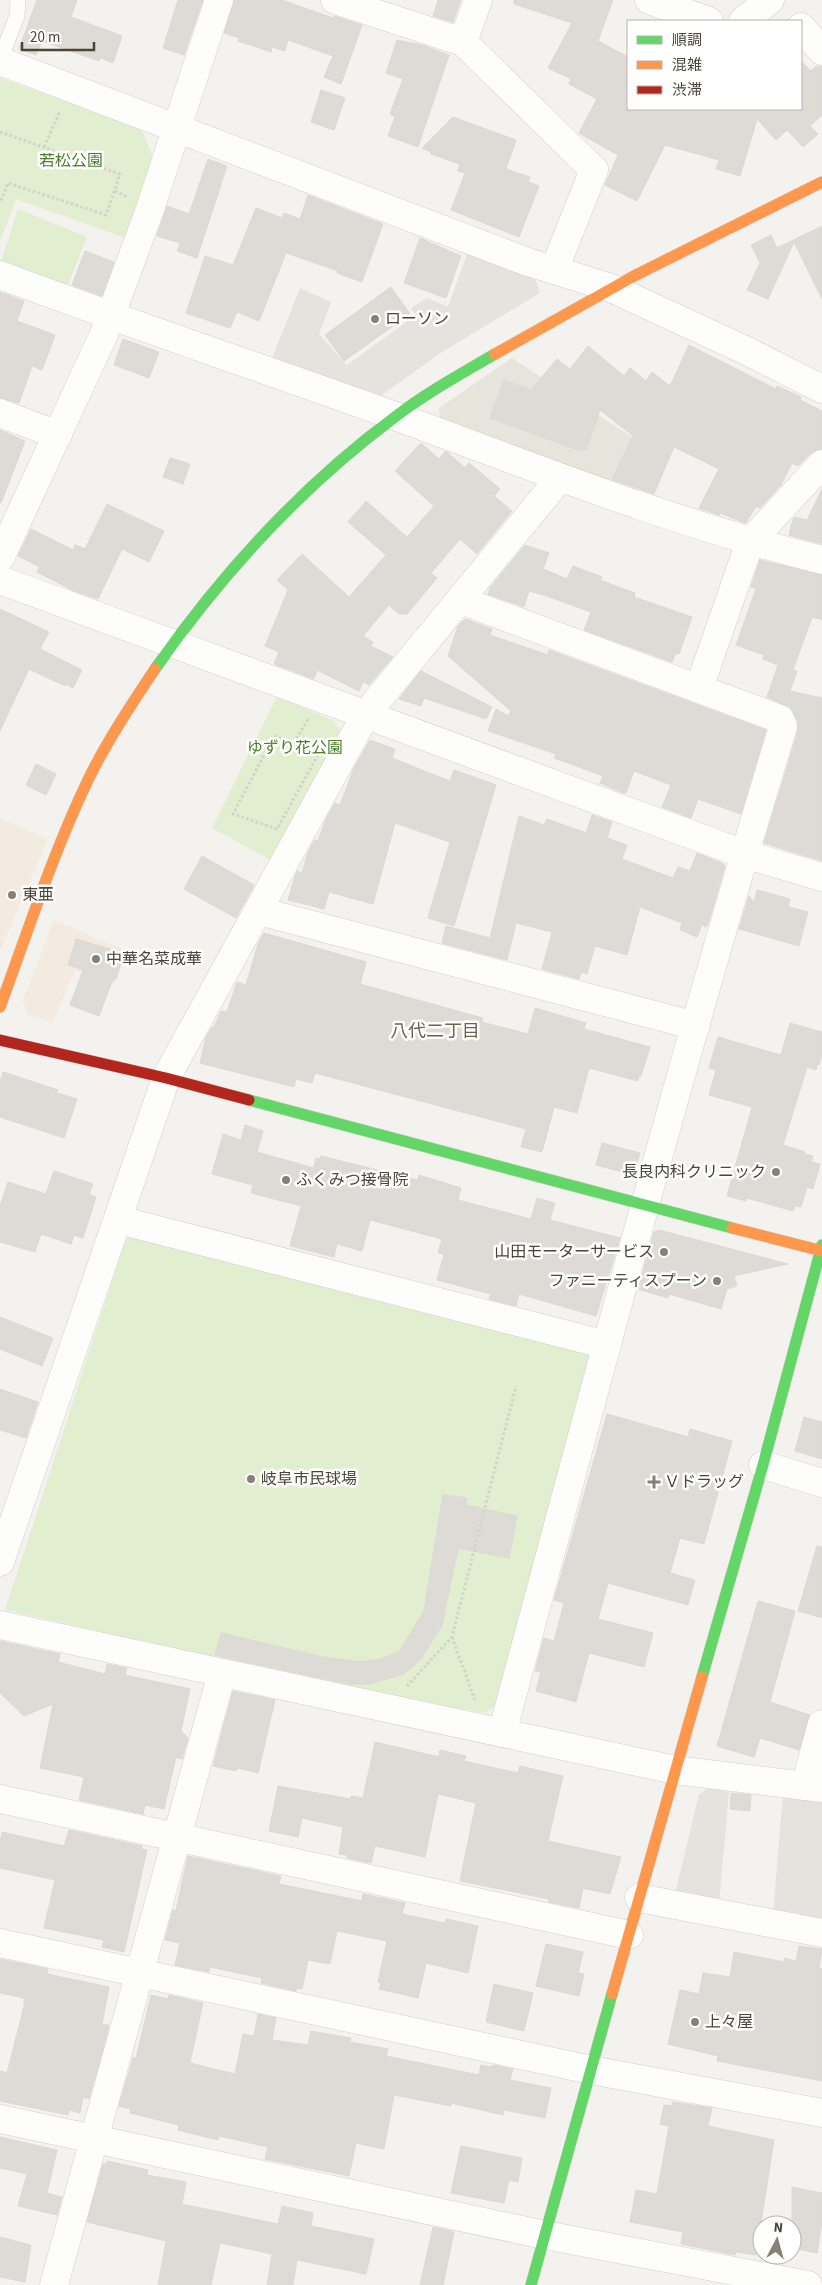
<svg xmlns="http://www.w3.org/2000/svg" width="822" height="2285" viewBox="0 0 822 2285" font-family="'Source Sans 3','Noto Sans JP',sans-serif">
<style>
.residential{fill:#e7e4dc}
.commercial{fill:#f3ebdf}
.green{fill:#e1eecf}
.parking{fill:#e6e3df}
.building{fill:#dedbd6;stroke:#dcd9d4}
.lines{fill:none;stroke-linecap:round;stroke-linejoin:round}
.lane-casing{stroke:#d2d0cb;stroke-width:16}
.street-casing{stroke:#d2d0cb;stroke-width:29}
.fast-casing{stroke:#d3cfc5;stroke-width:12}
.slow-casing{stroke:#d3cfc5;stroke-width:12}
.jam-casing{stroke:#d3cfc5;stroke-width:12}
.path{stroke:#d3d2cc;stroke-width:3;stroke-dasharray:2.5 2.5;stroke-linecap:butt}
.lane{stroke:#fdfdfc;stroke-width:15}
.street{stroke:#fdfdfc;stroke-width:28}
.fast{stroke:#63d668;stroke-width:11}
.slow{stroke:#ff974d;stroke-width:11}
.jam{stroke:#b3261e;stroke-width:11}
.poi-dot{fill:#868178;stroke:#fff;stroke-width:2}
.labels{text-anchor:middle;dominant-baseline:central;stroke-width:5;stroke-linejoin:round;paint-order:stroke}
.park-label{font-size:16px;fill:#4a7f2a;stroke:#fff}
.poi-label{font-size:16px;fill:#4b4439;stroke:#fff;text-anchor:start}
.neighbourhood-label{font-size:18px;fill:#6e6250;stroke:#fff}
</style>
<rect width="100%" height="100%" fill="#f4f2ee"/>
<path class="residential" d="M512 358 635 439 615 487 440 423 439 408Z"/>
<g class="commercial">
<path d="M0 818 48 839 0 951Z"/>
<path d="M54 920 128 951 113 987 75 970 52 1023 27 1014 23 1000Z"/>
</g>
<g class="green">
<path d="M0 78 141 128 155 162 128 239 16 199 0 242Z"/>
<path d="M18 209 87 237 65 292 0 265Z"/>
<path d="M277 696 334 721 345 739 276 863 212 828Z"/>
<path d="M130 1227 584 1347 591 1356 496 1705 485 1713 395 1698 5 1610Z"/>
</g>
<g class="parking">
<path d="M468 251 534 276 540 293 442 352 382 395 377 401 271 361 300 288 331 302 319 334 347 365 416 315 411 308 427 298 448 307Z"/>
<path d="M709 1788 729 1792 719 1904 675 1894 699 1794Z"/>
<path d="M783 1795 822 1799V1923L773 1913Z"/>
</g>
<g class="building">
<path d="M37 0H77L71 17 122 36 113 63 100 58 99 61 42 41 36 55 19 49Z"/>
<path d="M178 0H203L184 55 163 48Z"/>
<path d="M234 0H282L333 18 334 16 362 25 341 84 324 77 333 56 288 40 285 51 272 47 271 52 238 41 239 38 224 33Z"/>
<path d="M438 0H461L453 22 433 16Z"/>
<path d="M514 0H613L598 41 628 57V109H801V61L811 71 817 66H822V115L810 126 818 134 803 147 787 130 776 140 757 119 740 176 716 169 719 160 665 145 637 201 605 185 618 155 579 133 597 99 569 84 571 79 548 68 572 23 514 4Z"/>
<path d="M397 40 422 45 449 55 418 147 388 136 395 117 390 114 403 79 386 73Z"/>
<path d="M321 90 345 98 334 130 311 122Z"/>
<path d="M453 117 516 140 506 169 530 177 528 182 539 186 519 237 451 210 465 173 458 171 460 164 431 154V152L422 148Z"/>
<path d="M208 159 227 166 197 258 177 251 180 243 157 236 167 206 189 214Z"/>
<path d="M308 195 383 224 362 282 337 273 338 271 286 253 259 321 237 312 230 328 186 313 205 256 233 265 256 208 282 218 284 213 300 219Z"/>
<path d="M822 226V299L794 242 768 299 747 290 760 263 751 245 771 235 777 248Z"/>
<path d="M420 238 461 256 446 298 404 283Z"/>
<path d="M85 251 114 262 102 296 72 285Z"/>
<path d="M391 287 410 314 344 361 325 335Z"/>
<path d="M0 292 24 301 17 321 55 335 42 370 32 366 19 403 0 398Z"/>
<path d="M123 339 159 352 149 378 114 365Z"/>
<path d="M689 345 776 389 777 386 801 397 800 400 822 411V449L811 453 798 466 792 463 781 485 760 508 756 506 746 523 720 513 719 515 699 508 719 469 674 447 654 494 612 479 633 436 600 410 586 450H578L490 418 504 380 531 390 557 359 570 369 588 346 624 376 630 368 646 381 652 372 670 386Z"/>
<path d="M0 430 25 441 1 503H0Z"/>
<path d="M421 443 439 459 446 451 465 468 469 463 500 489 494 496 512 511 477 554 460 539 431 573 437 578 407 614H399L389 605 363 636 373 642 371 646 393 657 369 685 363 682 359 691 317 670 314 679 274 664 279 652 265 646 288 590 277 580 302 554 349 597 386 555 348 522 366 501 407 537 434 506 395 471Z"/>
<path d="M170 458 190 464 183 484 163 477Z"/>
<path d="M822 489V544L789 535 793 519 795 517 807 520Z"/>
<path d="M107 504 164 531 149 562 122 549 98 599 74 591 37 572 40 567 18 556 31 529 73 550 75 545 85 549Z"/>
<path d="M525 545 549 553 543 569 567 579 573 566 602 577 600 580 635 593 634 597 692 617 679 654 676 653 672 662 584 630 591 612 547 596 529 591 524 607 488 594 490 588Z"/>
<path d="M760 560 822 575V620L812 617 793 670 797 671 790 691 822 698V861L764 843 798 731V722L791 708 767 697 778 665 763 659 764 655 736 645 756 589 751 587Z"/>
<path d="M0 609 49 632 40 649 82 670 73 688 66 684 65 686 29 669 0 731Z"/>
<path d="M465 619 492 629 490 635 548 655 549 650 766 730 741 814 698 799 691 818 662 807 671 785 634 771 626 793H623L600 783 603 776 554 758 556 754 488 731 496 709 508 716 511 711 448 656 458 626Z"/>
<path d="M421 671 492 707 486 719 424 698 421 706 399 699Z"/>
<path d="M370 740 395 749 392 758 450 781 454 770 496 785 454 926 428 918 450 842 395 823 373 904 329 892 324 909 288 900 295 876 297 871 302 873 308 852 315 840 318 841 326 819 335 803 340 805 354 768Z"/>
<path d="M36 764 56 774 46 795 26 785Z"/>
<path d="M592 815 612 822 607 838 627 845 622 859 673 878 678 867 690 871 697 853 722 863 725 866 709 921 706 927 702 925 697 937 680 930 682 923 640 907 627 955 595 946 587 974 581 972 579 979 542 969 552 932 516 923 507 960 442 943 446 926 490 938 519 816 544 825 547 819 586 833Z"/>
<path d="M202 856 254 885 236 918 184 889Z"/>
<path d="M757 890 790 899 788 907 808 912 799 946 739 929 749 896 754 902Z"/>
<path d="M264 933 366 962 360 984 483 1018 482 1022 528 1034 535 1008 586 1023 584 1029 650 1047 641 1076H639L638 1081 589 1068 577 1113 554 1107 542 1152 521 1147 526 1129 315 1073 312 1083 296 1079 294 1087 200 1063 206 1037 212 1027H214L221 1011 227 1012 237 982 246 985 258 944Z"/>
<path d="M76 939 124 953 116 979H113L99 1016 70 1005 83 970 68 965Z"/>
<path d="M790 1023 822 1032V1054L819 1065 817 1064 816 1070 807 1067 783 1145 805 1152V1154L813 1156 811 1162 820 1164 813 1189 807 1187 801 1207 795 1206 793 1211 747 1198 746 1201 727 1196 752 1107 709 1095 716 1070 709 1068 718 1037 781 1055Z"/>
<path d="M3 1072 58 1090 57 1093 77 1099 64 1138 0 1117V1082Z"/>
<path d="M245 1125 263 1131 257 1152 314 1168 316 1158 320 1159 321 1156 418 1180 419 1175 461 1188 458 1200 531 1219 537 1198 555 1203 550 1220 620 1238 596 1316 519 1294 516 1306 489 1299 491 1294 437 1280 444 1254 438 1253 442 1239 370 1220 362 1251 337 1244 334 1257 290 1246 301 1206 251 1193 253 1185 212 1174 223 1134 241 1140Z"/>
<path d="M602 1143 640 1153 634 1175 596 1165Z"/>
<path d="M54 1171 93 1184 89 1194 96 1197 83 1238 74 1235 71 1244 41 1234 35 1252 0 1242V1206L8 1182 46 1194Z"/>
<path d="M659 1230 705 1242 788 1264 734 1276 737 1286 727 1289 721 1309 669 1294 668 1298 638 1289 654 1232Z"/>
<path d="M0 1317 53 1338 42 1366 0 1349Z"/>
<path d="M0 1389 38 1402 26 1438 0 1430Z"/>
<path d="M607 1414 688 1437 690 1429 732 1441 704 1544 680 1538 670 1573 695 1580 688 1605 608 1583 598 1619 653 1633 644 1667 589 1653 576 1702 536 1691 541 1672 535 1671 544 1638 554 1641 564 1603 554 1600Z"/>
<path d="M804 1417 822 1422V1459L795 1451Z"/>
<path d="M443 1495 467 1498 466 1505 517 1516 509 1558 458 1548 442 1625 421 1659 404 1674 368 1684H349L215 1655 221 1633 323 1657 360 1662 380 1659 399 1652 424 1611Z"/>
<path d="M817 1546 822 1547V1618L798 1611Z"/>
<path d="M758 1601 795 1611 770 1702 810 1715 799 1750 760 1738 754 1757 717 1746Z"/>
<path d="M0 1641 60 1654 58 1662 105 1674 107 1664 127 1668 125 1675 190 1689 181 1731 188 1738 182 1759 176 1757 164 1809 145 1805 143 1814 79 1800 84 1777 40 1768 53 1704 24 1716 0 1693Z"/>
<path d="M233 1691 275 1700 258 1773 237 1768 236 1771 213 1766Z"/>
<path d="M375 1742 439 1757 440 1750 466 1756 464 1761 518 1773 520 1766 563 1776 548 1841 621 1857 610 1894 583 1888 579 1908 548 1902 549 1899 460 1881 476 1803 438 1794 425 1857 375 1846 371 1863 347 1858V1855L339 1854 343 1827 302 1818 298 1837 269 1831 278 1786 351 1799V1796L363 1798Z"/>
<path d="M731 1793 751 1795 750 1811 730 1809Z"/>
<path d="M69 1830 142 1846 141 1849 147 1850 124 1952 102 1947 104 1940 44 1928 55 1880 0 1868V1842L2 1832 64 1846Z"/>
<path d="M188 1856 281 1876 279 1884 362 1901 363 1894 405 1903 402 1914 445 1923 446 1919 478 1926 468 1973 426 1963 418 1998 379 1989 381 1983 378 1982 387 1941 337 1931 330 1964 308 1960 302 1989 297 1988 296 1991 261 1983 262 1978 210 1967 209 1972 175 1965 180 1943 165 1940 173 1910H176Z"/>
<path d="M546 1944 583 1952 578 1973 584 1974 579 1996 536 1986Z"/>
<path d="M799 1946 822 1949 819 1968 822 1969V2081L717 2061 718 2056 668 2044 680 1990 699 1994 703 1973 730 1977 734 1952 784 1962V1958L796 1961Z"/>
<path d="M0 1959 48 1969 47 1974 109 1987 102 2024 109 2025 108 2031 89 2099 83 2097 80 2113 69 2110 68 2115 0 2101V2071L7 2073 24 2006V1998L0 1993Z"/>
<path d="M494 1984 533 1993 524 2031 486 2022Z"/>
<path d="M151 1995 168 1999 169 1995 203 2003 190 2063 235 2074 243 2034 254 2036 258 2014 276 2018 272 2040 308 2045 311 2031 351 2038 350 2042 388 2049 386 2056 479 2075 481 2065 492 2067 493 2065 513 2069 510 2080 551 2088 545 2118 504 2110 503 2115 451 2103V2106L394 2095 384 2149 356 2143 349 2176 265 2159 268 2147 219 2136 218 2140 178 2130 179 2125 130 2113 131 2109 119 2106 133 2058H136Z"/>
<path d="M673 2102 712 2108 708 2126 774 2140 756 2255 736 2252 735 2255 681 2244 683 2232 630 2222 636 2190 657 2194 669 2126 660 2124 664 2105 672 2106Z"/>
<path d="M0 2137 57 2150 47 2193 62 2197 57 2215 18 2206 27 2174 0 2168Z"/>
<path d="M461 2146 522 2158 518 2182 509 2180 504 2203 451 2193Z"/>
<path d="M107 2161 148 2170 147 2175 186 2182 182 2204 278 2224 282 2206 313 2213 311 2226 374 2239 366 2274 297 2260 293 2285H267L272 2254 220 2243 211 2285H158L166 2241 87 2222 103 2164H106Z"/>
<path d="M792 2187 822 2193V2222L817 2253 792 2248Z"/>
<path d="M433 2227 454 2232 443 2285H420Z"/>
<path d="M0 2237 31 2245 25 2282 0 2277Z"/>
</g>
<g class="lines">
<g class="lane-casing">
<path id="lane" d="M0 60 17 16 18 0"/>
</g>
<g class="street-casing">
<g id="street">
<path d="M335 0 463 42 594 170 554 270"/>
<path d="M649 0 709 21"/>
<path d="M743 21 770 0"/>
<path d="M801 27 822 51"/>
<path d="M463 42 478 0"/>
<path d="M0 61 525 261 611 288 749 352 822 389"/>
<path d="M0 275C131 324 264 369 395 416 536 468 676 524 822 560"/>
<path d="M0 413 58 435"/>
<path d="M0 558 104 334 150 209 219 0"/>
<path d="M0 580 744 854 822 877"/>
<path d="M460 600 780 719 783 727C681 1060 593 1397 502 1733"/>
<path d="M699 688 750 542 822 464"/>
<path d="M259 911 696 1026"/>
<path d="M119 1220 607 1345"/>
<path d="M763 1465 822 1483"/>
<path d="M0 1562 166 1078 366 714 560 478"/>
<path d="M0 1625 675 1770 822 1788"/>
<path d="M805 1786 822 1724"/>
<path d="M0 1799 629 1935"/>
<path d="M639 1898 822 1933"/>
<path d="M0 1943 591 2070 822 2113"/>
<path d="M0 2119 545 2235 808 2285"/>
<path d="M54 2285 222 1673"/>
</g>
</g>
<g class="fast-casing">
<g id="fast">
<path d="M155 669C221 575 302 486 395 417 426 393 461 374 495 354"/>
<path d="M249 1100 732 1228"/>
<path d="M702 1677 763 1465 822 1245"/>
<path d="M531 2285 612 1994"/>
</g>
</g>
<g class="slow-casing">
<g id="slow">
<path d="M495 354 634 276 822 182"/>
<path d="M0 1007C28 931 53 853 88 780 107 741 131 705 155 669"/>
<path d="M732 1228 822 1251"/>
<path d="M612 1994 702 1677"/>
</g>
</g>
<g class="jam-casing">
<path id="jam" d="M0 1040 166 1078 249 1100"/>
</g>
<g class="path">
<path d="M0 132 120 174 106 215 8 183 0 203"/>
<path d="M44 147 60 111"/>
<path d="M115 191 127 197"/>
<path d="M274 736 319 753 277 829 233 814Z"/>
<path d="M294 743 308 719"/>
<path d="M452 1637 475 1700"/>
<path d="M407 1686 452 1637 516 1386"/>
</g>
<use href="#lane" class="lane"/>
<use href="#street" class="street"/>
<use href="#fast" class="fast"/>
<use href="#slow" class="slow"/>
<use href="#jam" class="jam"/>
</g>
<g class="poi-dot">
<circle cx="375" cy="319" r="5"/>
<circle cx="12" cy="895" r="5"/>
<circle cx="96" cy="959" r="5"/>
<circle cx="776" cy="1172" r="5"/>
<circle cx="286" cy="1180" r="5"/>
<circle cx="664" cy="1252" r="5"/>
<circle cx="717" cy="1281" r="5"/>
<circle cx="251" cy="1479" r="5"/>
<path d="M651.5 1474.5h5v5h5v5h-5v5h-5v-5h-5v-5h5z"/>
<circle cx="695" cy="2022" r="5"/>
</g>
<g class="labels">
<g class="park-label">
<text x="71" y="161">若松公園</text>
<text x="295" y="748">ゆずり花公園</text>
</g>
<g class="poi-label">
<text x="385" y="319">ローソン</text>
<text x="22" y="895">東亜</text>
<text x="106" y="959">中華名菜成華</text>
<text x="766" y="1172" text-anchor="end">長良内科クリニック</text>
<text x="296" y="1180">ふくみつ接骨院</text>
<text x="654" y="1252" text-anchor="end">山田モーターサービス</text>
<text x="707" y="1281" text-anchor="end">ファニーティスプーン</text>
<text x="261" y="1479">岐阜市民球場</text>
<text x="664" y="1482">Ｖドラッグ</text>
<text x="705" y="2022">上々屋</text>
</g>
<g class="neighbourhood-label">
<text x="435" y="1031">八代二丁目</text>
</g>
</g>
<rect x="627" y="20" width="175" height="90" fill="#ffffff" stroke="#b7b4b0"/>
<rect x="637" y="36" width="25" height="8" fill="#63d668" stroke="#b7b4b0"/>
<text x="672" y="45" font-size="15" fill="#4b4439">順調</text>
<rect x="637" y="61" width="25" height="8" fill="#ff974d" stroke="#b7b4b0"/>
<text x="672" y="70" font-size="15" fill="#4b4439">混雑</text>
<rect x="637" y="86" width="25" height="8" fill="#b3261e" stroke="#b7b4b0"/>
<text x="672" y="95" font-size="15" fill="#4b4439">渋滞</text>
<g transform="translate(777 2240) rotate(6)"><circle r="24" fill="#ffffff" stroke="#b7b4b0"/>
<path d="M0-4L9 19L0 12L-9 19Z" fill="#868178"/>
<text y="-8" font-size="14" font-weight="bold" text-anchor="middle" fill="#4b4439">N</text>
</g>
<path d="M22 42v8h72v-8" fill="none" stroke="#4b4439" stroke-width="2.5"/>
<text x="30" y="42" font-size="15" fill="#4b4439" stroke="#ffffff" stroke-width="4" paint-order="stroke">20 m</text>
</svg>
